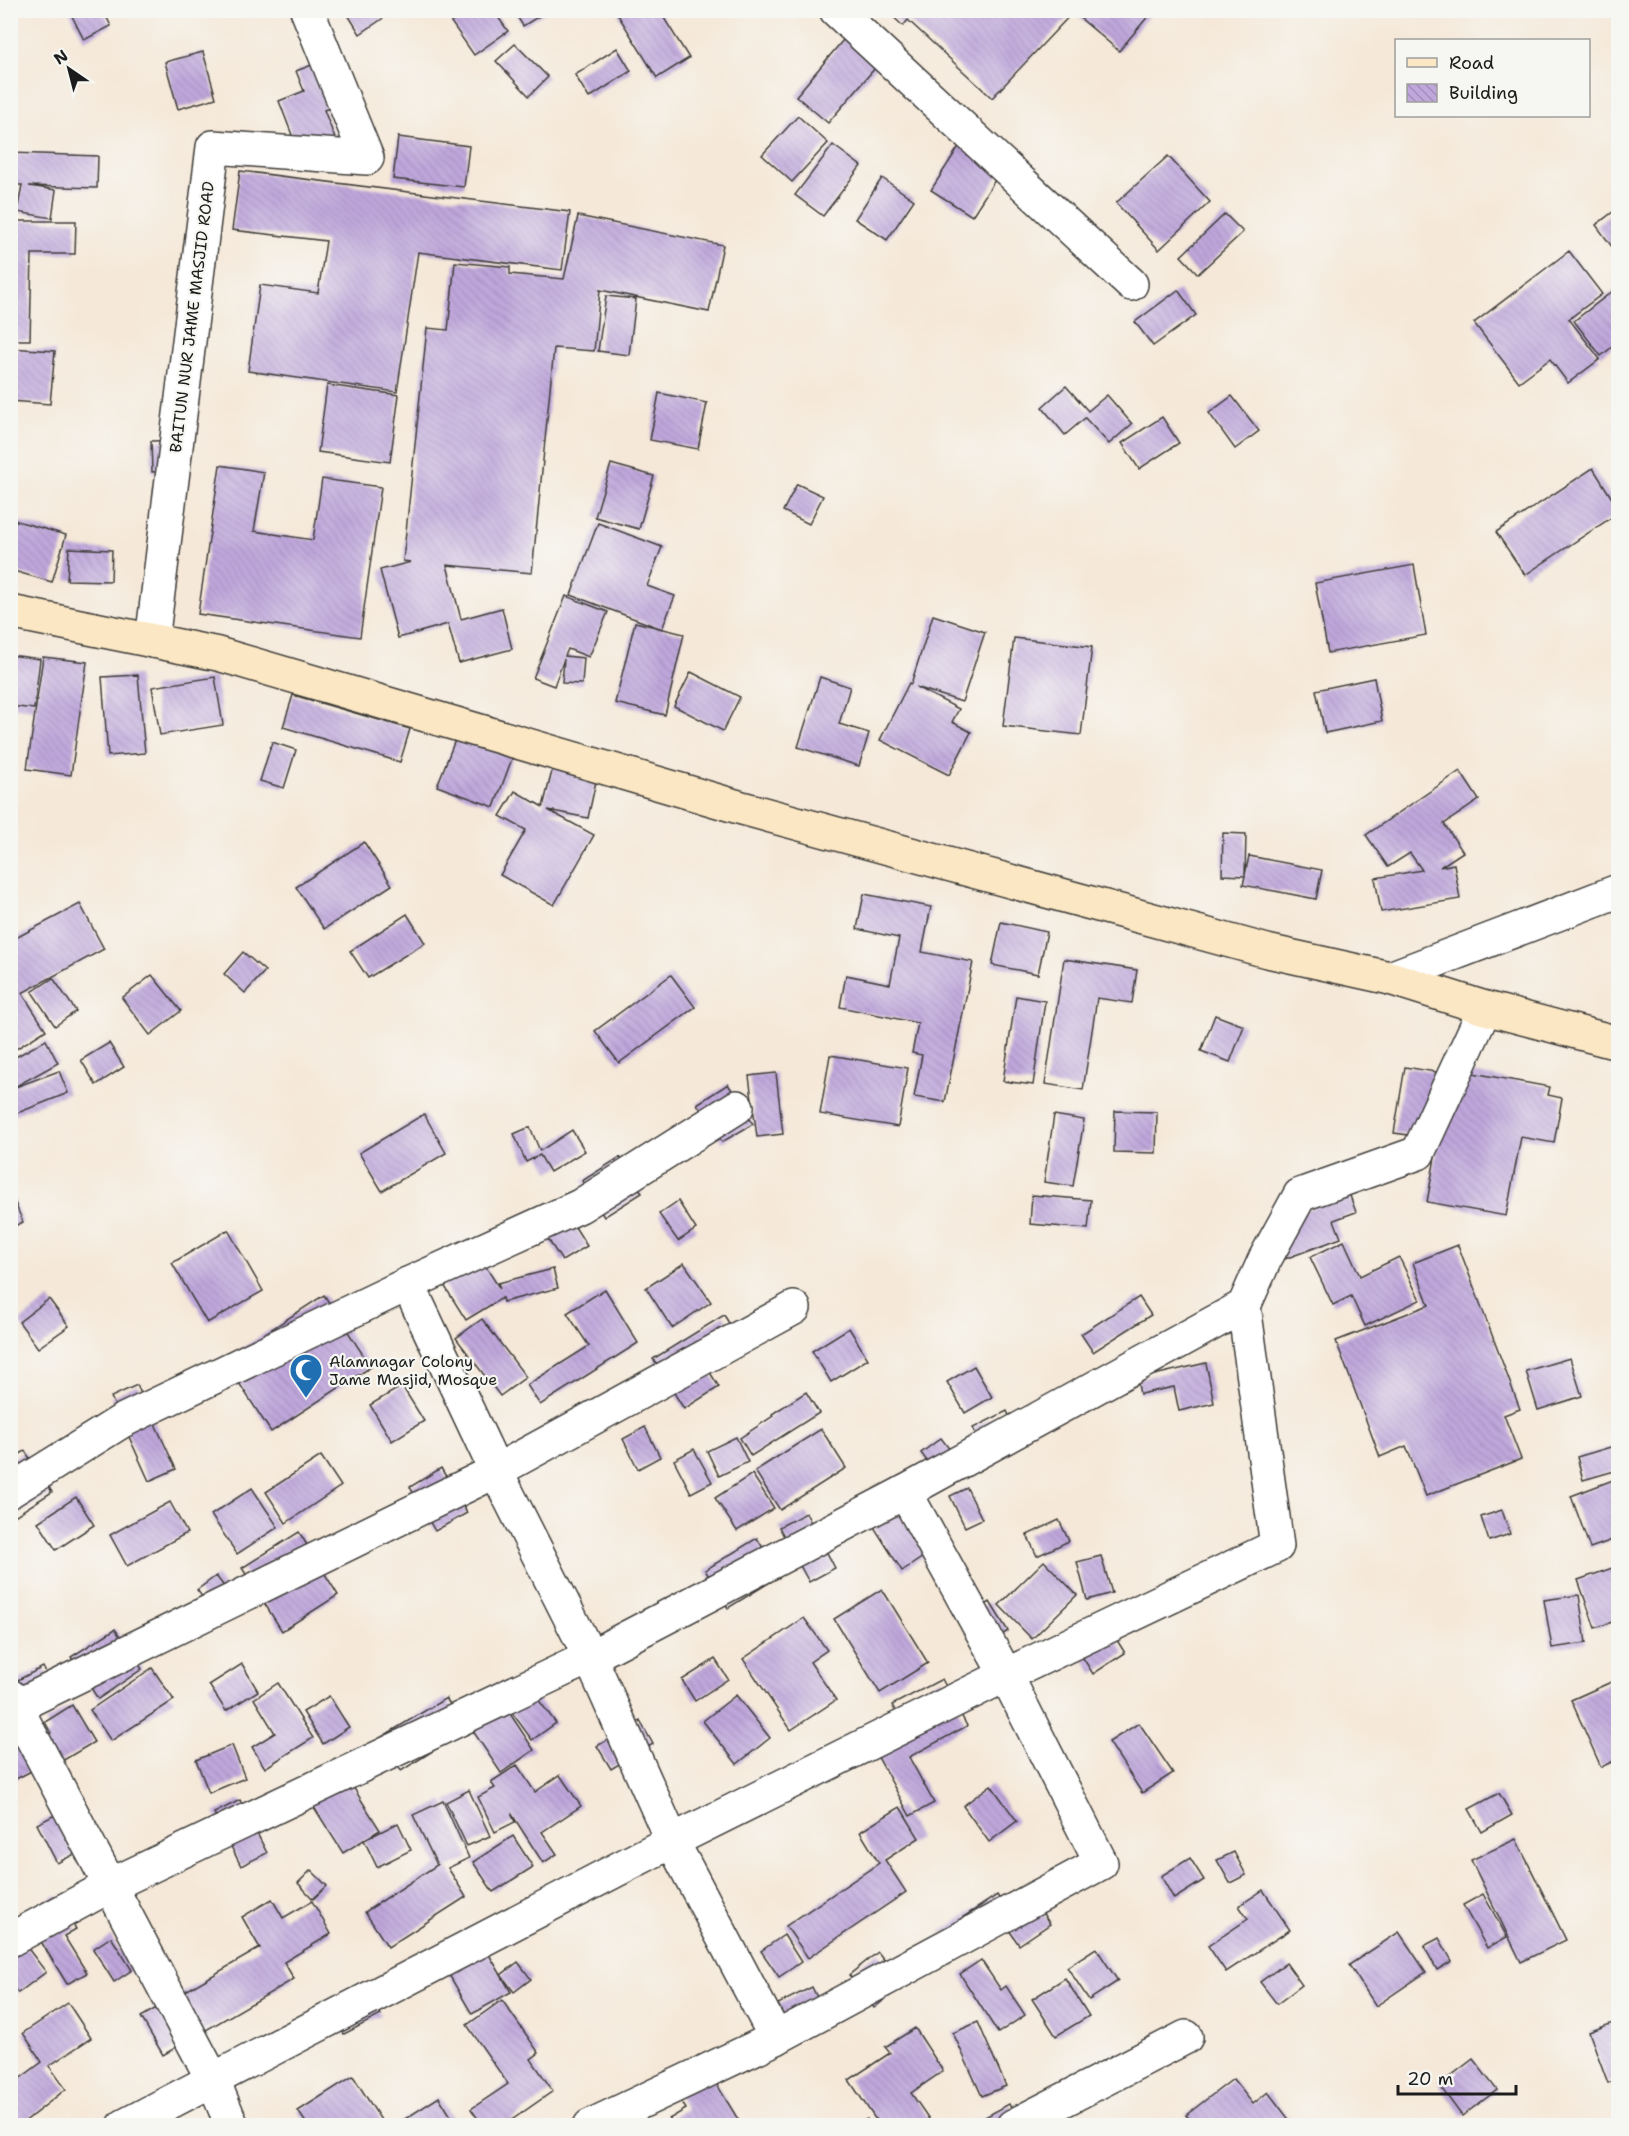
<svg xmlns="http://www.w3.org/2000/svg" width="1629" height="2136" viewBox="0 0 1629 2136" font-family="'Shantell Sans',sans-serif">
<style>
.building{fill:url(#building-back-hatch)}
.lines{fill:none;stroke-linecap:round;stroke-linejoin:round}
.street-casing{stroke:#3d3b38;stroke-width:36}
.secondary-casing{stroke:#3d3b38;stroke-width:36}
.street{stroke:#fff;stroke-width:33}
.secondary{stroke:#fbe7c3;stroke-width:33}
.labels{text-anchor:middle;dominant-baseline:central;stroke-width:4.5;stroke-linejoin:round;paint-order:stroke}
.street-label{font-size:16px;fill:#1c1c1c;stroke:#f6f6f2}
.poi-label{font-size:16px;fill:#1c1c1c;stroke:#f6f6f2;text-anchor:start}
</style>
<defs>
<pattern id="building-back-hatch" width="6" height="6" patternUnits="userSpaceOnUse" patternTransform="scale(1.5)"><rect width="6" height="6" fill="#bfa7dc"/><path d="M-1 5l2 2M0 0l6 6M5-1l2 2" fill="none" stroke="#a48fbc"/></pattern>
</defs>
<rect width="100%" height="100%" fill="#f6f6f2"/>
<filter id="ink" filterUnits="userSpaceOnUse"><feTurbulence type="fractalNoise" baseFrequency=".0167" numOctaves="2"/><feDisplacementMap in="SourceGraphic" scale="12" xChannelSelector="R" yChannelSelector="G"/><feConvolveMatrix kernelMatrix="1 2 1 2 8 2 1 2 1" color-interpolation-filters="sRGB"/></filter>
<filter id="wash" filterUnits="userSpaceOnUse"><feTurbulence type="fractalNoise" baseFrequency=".008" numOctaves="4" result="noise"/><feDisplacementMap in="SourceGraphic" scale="24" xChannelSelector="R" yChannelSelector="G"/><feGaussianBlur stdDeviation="1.35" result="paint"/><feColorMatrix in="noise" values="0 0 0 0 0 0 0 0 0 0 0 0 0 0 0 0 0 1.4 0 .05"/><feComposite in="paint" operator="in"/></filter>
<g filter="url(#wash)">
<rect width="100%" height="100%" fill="#f5e8d8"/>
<g id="blocks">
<g class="building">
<path d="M69 10H103L111 26 84 40Z"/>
<path d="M345 10H395L360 34Z"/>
<path d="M467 10H493L508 31 474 55 451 22Z"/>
<path d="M513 10H549L523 26Z"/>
<path d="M625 10H659L689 58 657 78 618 15Z"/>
<path d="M886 10H1075L992 98 908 20 903 26Z"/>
<path d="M1084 10H1146L1150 14 1119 51 1079 17Z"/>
<path d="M854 27 887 54 828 123 796 96Z"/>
<path d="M515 44 548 77 529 96 496 61Z"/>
<path d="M617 48 631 71 589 98 575 75Z"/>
<path d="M203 52 216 98 178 109 165 62Z"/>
<path d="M333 57 350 100 324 110 336 141 300 156 279 101 304 91 296 71Z"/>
<path d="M798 116 828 143 792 182 762 155Z"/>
<path d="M398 137 469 146 464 187 393 179Z"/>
<path d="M963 140 1004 166 972 216 931 190Z"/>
<path d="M833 145 861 166 823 216 795 195Z"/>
<path d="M10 153 98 156 97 188 29 186 56 190 52 218 17 212 22 185H10Z"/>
<path d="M1168 156 1210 202 1159 250 1116 203Z"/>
<path d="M240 171 570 212 562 270 418 252 397 392 248 371 260 285 318 293 326 241 232 230Z"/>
<path d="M882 178 914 200 887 240 855 219Z"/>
<path d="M1618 208V255L1596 225Z"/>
<path d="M1225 214 1243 232 1198 274 1181 256Z"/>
<path d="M578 216 723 245 709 312 600 290 594 351 554 348 532 573 447 565 461 619 502 608 512 649 459 663 448 624 398 638 380 570 411 562 403 561 427 328 448 330 455 262 510 267V274L564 279Z"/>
<path d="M10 221H76L75 254H32L30 340H10Z"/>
<path d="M1569 251 1602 294 1569 319 1600 359 1568 383 1550 359 1519 382 1474 323Z"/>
<path d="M1618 287V342L1601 356 1574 321Z"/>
<path d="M1178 290 1196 315 1153 346 1135 322Z"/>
<path d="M606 296 636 299 629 355 598 351Z"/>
<path d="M10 348 55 351 50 404 10 401Z"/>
<path d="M327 385 399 395 390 462 318 452Z"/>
<path d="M1066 386 1088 411 1107 395 1132 424 1109 444 1085 418 1065 435 1042 407Z"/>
<path d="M659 393 707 403 698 449 650 440Z"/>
<path d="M1232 396 1259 431 1235 449 1209 413Z"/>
<path d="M1162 417 1179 443 1139 469 1122 443Z"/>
<path d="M185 440 186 470 152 472 151 441Z"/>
<path d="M611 464 654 476 639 529 595 517Z"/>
<path d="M220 465 264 472 254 531 313 540 322 479 381 487 360 637 198 614Z"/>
<path d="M1593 468 1618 508V513L1525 575 1496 532Z"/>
<path d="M797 484 823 496 809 524 783 511Z"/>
<path d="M10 519 66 535 52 582 10 570Z"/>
<path d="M598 523 662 547 647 586 675 596 662 629 571 595Z"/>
<path d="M69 548 112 550 111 581 67 580Z"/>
<path d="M1414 565 1426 635 1328 653 1315 583Z"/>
<path d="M566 596 608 612 589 657 568 649 565 656 584 658 582 684 562 683 564 659 554 686 533 678Z"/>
<path d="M933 615 985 632 962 702 916 687 959 709 952 722 971 732 949 775 880 740 909 683 911 684Z"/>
<path d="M635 622 684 634 665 715 615 703Z"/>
<path d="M1014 638 1092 647 1081 735 1003 726Z"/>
<path d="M10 655 40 659 34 709 10 706Z"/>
<path d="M43 657 87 662 71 775 27 769Z"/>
<path d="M691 672 740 697 723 731 674 706Z"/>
<path d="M138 675 145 753 108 756 102 677Z"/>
<path d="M215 677 223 725 160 735 152 687Z"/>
<path d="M820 677 850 687 839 724 869 733 859 766 798 747Z"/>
<path d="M1374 678 1382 721 1325 733 1316 690Z"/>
<path d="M293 695 410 729 400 762 283 727Z"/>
<path d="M457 735 513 756 494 807 437 786Z"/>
<path d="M272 742 296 750 284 788 260 781Z"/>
<path d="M554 763 598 772 588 818 548 810 594 835 554 905 500 875 526 830 500 816 515 791 543 807Z"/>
<path d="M1460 771 1479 800 1444 824 1463 852 1440 867 1454 864 1460 899 1381 912 1375 878 1422 870 1410 853 1388 867 1366 835Z"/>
<path d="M1223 833 1246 834 1245 875 1249 856 1322 870 1316 899 1243 885 1245 876 1222 875Z"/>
<path d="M364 842 392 885 324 929 296 887Z"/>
<path d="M864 894 931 907 922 952 973 962 945 1102 914 1097 922 1055 912 1053 918 1023 840 1007 846 975 890 984 899 938 857 929Z"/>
<path d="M80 904 104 949 22 993 46 1030 10 1053V941Z"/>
<path d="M407 914 425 943 368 978 350 951Z"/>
<path d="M1001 922 1047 932 1038 974 992 965Z"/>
<path d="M243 952 265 971 245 993 224 974Z"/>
<path d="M1064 959 1137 970 1132 1003 1097 998 1083 1090 1045 1084Z"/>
<path d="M152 975 181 1011 150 1035 122 998Z"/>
<path d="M671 975 695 1007 619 1063 595 1031Z"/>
<path d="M53 978 76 1011 55 1026 32 992Z"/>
<path d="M1016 996 1045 1001 1033 1085 1003 1081Z"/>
<path d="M1215 1015 1244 1026 1230 1062 1201 1051Z"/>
<path d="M46 1040 58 1063 11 1089 10 1060Z"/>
<path d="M109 1043 124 1067 96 1085 81 1060Z"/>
<path d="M830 1055 908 1068 898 1127 820 1114Z"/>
<path d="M1405 1067 1442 1073 1431 1138 1394 1133Z"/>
<path d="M1451 1069 1550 1087 1548 1095 1562 1098 1554 1143 1521 1137 1506 1216 1427 1202Z"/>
<path d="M59 1071 68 1093 10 1116V1089Z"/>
<path d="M776 1073 783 1134 757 1137 749 1076Z"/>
<path d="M728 1084 753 1124 722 1142 697 1104Z"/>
<path d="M1115 1111 1157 1112 1156 1153 1114 1152Z"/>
<path d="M424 1114 446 1153 382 1191 359 1153Z"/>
<path d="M1054 1115 1084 1120 1073 1186 1044 1182Z"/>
<path d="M530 1127 540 1151 572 1130 585 1151 550 1172 540 1155 526 1162 514 1134Z"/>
<path d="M620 1157 642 1193 604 1217 582 1181Z"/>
<path d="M10 1191 23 1222 10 1228Z"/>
<path d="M1349 1193 1356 1212 1334 1220 1341 1238 1282 1260 1268 1225Z"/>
<path d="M1032 1195 1091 1200 1088 1229 1030 1224Z"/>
<path d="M678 1201 696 1229 678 1241 659 1214Z"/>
<path d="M562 1206 587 1246 562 1261 537 1222Z"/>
<path d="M228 1230 263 1291 207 1323 172 1263Z"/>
<path d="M468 1239 500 1289 498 1283 553 1269 558 1288 503 1302 502 1298 466 1320 430 1263Z"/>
<path d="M1344 1241 1360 1276 1399 1257 1420 1300 1365 1326 1351 1296 1333 1305 1310 1257Z"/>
<path d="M1458 1245 1520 1409 1504 1415 1521 1459 1426 1496 1406 1446 1380 1457 1336 1341 1429 1305 1413 1263Z"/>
<path d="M684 1263 711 1302 672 1328 646 1288Z"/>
<path d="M605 1289 638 1343 540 1405 527 1385 589 1346 567 1313Z"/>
<path d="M324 1295 371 1367 271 1432 224 1360Z"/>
<path d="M1139 1297 1151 1315 1093 1352 1081 1334Z"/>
<path d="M49 1299 69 1326 38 1348 19 1322Z"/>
<path d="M724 1315 742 1344 706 1366 719 1387 684 1409 653 1359Z"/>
<path d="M482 1319 526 1377 500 1396 456 1338Z"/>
<path d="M849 1328 868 1359 831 1382 812 1351Z"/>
<path d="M1570 1358 1582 1396 1538 1410 1526 1371Z"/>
<path d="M1206 1363 1214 1403 1179 1411 1174 1387 1140 1394 1137 1379Z"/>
<path d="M974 1366 992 1397 965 1413 947 1382Z"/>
<path d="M137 1385 176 1469 149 1481 111 1397Z"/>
<path d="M402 1386 424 1421 392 1441 370 1405Z"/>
<path d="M806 1392 819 1413 751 1456 740 1438 773 1416 772 1414Z"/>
<path d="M1007 1411 1013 1425 980 1442 973 1428Z"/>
<path d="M645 1427 660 1457 638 1469 623 1439Z"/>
<path d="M821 1429 846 1468 780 1510 755 1471Z"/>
<path d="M736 1437 748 1462 719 1476 707 1451Z"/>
<path d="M941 1438 960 1463 940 1479 921 1453Z"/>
<path d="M1614 1446 1618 1462V1470L1583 1480 1577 1457Z"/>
<path d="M694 1449 712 1482 691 1493 674 1460Z"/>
<path d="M25 1451 52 1492 10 1519V1460Z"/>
<path d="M321 1456 341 1486 286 1523 266 1492Z"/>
<path d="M441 1468 467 1513 435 1531 410 1487Z"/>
<path d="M752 1474 774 1508 737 1531 715 1498Z"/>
<path d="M1613 1480 1618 1494V1538L1590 1548 1571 1496Z"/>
<path d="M252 1488 278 1527 237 1554 211 1515Z"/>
<path d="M967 1488 982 1519 965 1527 950 1496Z"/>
<path d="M884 1489 926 1555 902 1571 860 1505Z"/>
<path d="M76 1497 94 1525 56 1550 38 1522Z"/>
<path d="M170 1502 187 1533 127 1566 110 1535Z"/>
<path d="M1502 1510 1510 1534 1489 1541 1481 1517Z"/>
<path d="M806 1513 835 1568 809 1582 779 1527Z"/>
<path d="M1059 1520 1069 1541 1037 1556 1027 1535Z"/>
<path d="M299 1532 338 1595 282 1631 242 1568Z"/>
<path d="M757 1538 780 1576 728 1608 705 1570Z"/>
<path d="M1101 1556 1112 1593 1087 1600 1077 1562Z"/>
<path d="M1044 1561 1077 1595 1032 1639 999 1605Z"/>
<path d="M1618 1566V1620L1595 1628 1578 1580Z"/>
<path d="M216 1576 237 1603 218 1617 197 1590Z"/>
<path d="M882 1589 928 1663 880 1693 834 1619Z"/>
<path d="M1579 1595 1586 1643 1552 1648 1544 1600Z"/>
<path d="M990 1602 1008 1631 994 1640 976 1611Z"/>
<path d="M804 1618 827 1650 810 1662 836 1700 791 1730 743 1659Z"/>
<path d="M115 1629 142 1669 98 1699 71 1657Z"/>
<path d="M1110 1629 1125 1653 1093 1674 1078 1650Z"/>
<path d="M715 1659 728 1679 695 1701 682 1680Z"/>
<path d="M242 1664 258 1691 226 1711 209 1685Z"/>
<path d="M43 1667 60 1699 20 1720 33 1744 51 1733 45 1722 72 1705 94 1742 47 1770 43 1765 12 1781 10 1684Z"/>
<path d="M152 1668 174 1700 111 1741 90 1710Z"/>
<path d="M942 1679 967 1726 909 1757 934 1803 910 1816 867 1737 900 1719 892 1705Z"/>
<path d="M1618 1679V1759L1601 1767 1571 1700Z"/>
<path d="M278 1683 313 1738 265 1768 252 1747 275 1733 254 1699Z"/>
<path d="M531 1690 556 1723 532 1740 508 1707Z"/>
<path d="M736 1695 770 1738 737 1764 703 1721Z"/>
<path d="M329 1696 349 1727 323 1744 303 1712Z"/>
<path d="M446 1698 466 1730 401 1771 380 1738Z"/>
<path d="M505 1706 534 1750 501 1773 471 1728Z"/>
<path d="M640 1721 653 1744 611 1769 597 1746Z"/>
<path d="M1139 1723 1173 1773 1142 1793 1109 1742Z"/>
<path d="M232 1745 245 1778 209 1793 196 1760Z"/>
<path d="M335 1758 380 1830 343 1853 298 1782Z"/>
<path d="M517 1765 535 1792 560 1775 581 1806 542 1832 557 1854 543 1863 511 1813 515 1822 495 1832 478 1797 495 1788 491 1782Z"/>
<path d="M991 1785 1017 1821 989 1842 963 1806Z"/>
<path d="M469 1790 490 1836 467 1846 446 1802Z"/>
<path d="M1499 1793 1512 1815 1482 1832 1469 1809Z"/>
<path d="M240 1800 267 1853 241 1866 214 1813Z"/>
<path d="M443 1801 469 1858 448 1868 466 1897 388 1947 365 1912 437 1865 413 1815Z"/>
<path d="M900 1807 919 1838 885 1860 906 1892 808 1958 786 1926 879 1863 860 1832Z"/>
<path d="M59 1813 79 1852 57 1863 37 1824Z"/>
<path d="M398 1823 411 1850 377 1867 364 1840Z"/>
<path d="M513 1836 533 1867 493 1892 473 1862Z"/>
<path d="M1516 1839 1566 1940 1521 1962 1471 1860Z"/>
<path d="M1234 1852 1246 1875 1230 1883 1217 1860Z"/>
<path d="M1190 1858 1204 1880 1174 1899 1161 1876Z"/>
<path d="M311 1870 327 1886 313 1899 298 1883Z"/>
<path d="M1263 1890 1290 1930 1226 1972 1208 1946 1248 1919 1239 1906Z"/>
<path d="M1483 1894 1507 1937 1487 1948 1463 1905Z"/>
<path d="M56 1895 76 1929 64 1936 87 1973 67 1984 24 1914Z"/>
<path d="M997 1895 1012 1918 1035 1902 1050 1924 1019 1945 1005 1924 939 1933Z"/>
<path d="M272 1899 283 1918 312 1901 331 1934 284 1962 294 1979 163 2055 141 2017 260 1948 242 1917Z"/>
<path d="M10 1925 46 1972 18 1993 10 1984Z"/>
<path d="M1399 1932 1426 1972 1376 2006 1349 1965Z"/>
<path d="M784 1935 801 1962 779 1977 761 1951Z"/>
<path d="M111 1937 132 1970 114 1982 93 1949Z"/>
<path d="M1439 1938 1452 1961 1437 1970 1424 1946Z"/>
<path d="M1096 1948 1118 1981 1089 2000 1067 1967Z"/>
<path d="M487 1951 511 1992 472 2014 448 1973Z"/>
<path d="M878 1952 903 1985 874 2008 849 1975Z"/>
<path d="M981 1960 1001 1990 1006 1986 1025 2015 998 2033 960 1974Z"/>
<path d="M518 1962 531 1979 514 1992 501 1975Z"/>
<path d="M1286 1963 1302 1985 1277 2004 1260 1982Z"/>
<path d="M1065 1978 1089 2016 1056 2036 1032 1999Z"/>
<path d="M812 1987 824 2012 790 2029 778 2004Z"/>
<path d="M502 2000 539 2053 531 2059 553 2091 503 2126H483L471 2109 508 2084 467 2025Z"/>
<path d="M68 2003 91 2038 49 2066 66 2089 19 2126H10V2076L15 2082 42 2062 23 2033Z"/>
<path d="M375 2004 381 2015 344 2034 338 2023Z"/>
<path d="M1618 2021V2079L1608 2083 1589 2032Z"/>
<path d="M978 2022 1006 2086 982 2096 953 2033Z"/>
<path d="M915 2028 943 2071 911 2093 929 2119 919 2126H880L849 2080 890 2053 885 2047Z"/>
<path d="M699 2055 742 2126H673L669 2119 686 2109 666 2075Z"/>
<path d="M1473 2059 1497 2090 1462 2116 1439 2085Z"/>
<path d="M353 2076 381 2120 373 2126H333L332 2124 308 2126 298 2111Z"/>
<path d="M1233 2079 1253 2104 1268 2092 1294 2126H1195L1186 2115Z"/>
<path d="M439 2097 457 2126H394Z"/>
<path d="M1009 2104 1021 2126H978L976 2122Z"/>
<path d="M1067 2114 1072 2126H1042Z"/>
<path d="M867 2119 869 2126H852Z"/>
</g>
</g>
</g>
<g filter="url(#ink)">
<use href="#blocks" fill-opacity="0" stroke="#3d3b38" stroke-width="1.5"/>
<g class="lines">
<g class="street-casing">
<g id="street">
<path d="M836 10 1131 284"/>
<path d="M152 641 213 147 367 158 307 10"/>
<path d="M1390 978 1618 891"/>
<path d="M408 1284 496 1471 590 1657 672 1841 776 2038"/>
<path d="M10 1491 122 1421 408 1284 580 1206 737 1107"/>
<path d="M10 1696 213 2080 232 2126"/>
<path d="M17 1706 496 1471 794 1308"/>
<path d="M10 1940 111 1885 590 1657 905 1492 1244 1306"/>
<path d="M124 2126 672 1841 1006 1675 1277 1546 1244 1306 1265 1259 1300 1195 1418 1153 1485 1008"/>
<path d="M590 2126 776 2038 1101 1863 1006 1675 905 1492"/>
<path d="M1013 2126 1186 2037"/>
</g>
</g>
<g class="secondary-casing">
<path id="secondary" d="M10 612 218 654 742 808 1267 951 1390 978 1485 1008 1618 1043"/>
</g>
<use href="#street" class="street"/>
<use href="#secondary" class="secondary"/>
</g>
</g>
<defs>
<g id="mosque-pin" transform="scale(1.725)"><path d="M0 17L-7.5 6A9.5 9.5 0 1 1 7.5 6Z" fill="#1f6fb2" stroke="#f6f6f2"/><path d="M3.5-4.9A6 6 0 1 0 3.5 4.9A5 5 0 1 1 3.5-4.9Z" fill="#fff"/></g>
</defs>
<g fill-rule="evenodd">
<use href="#mosque-pin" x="306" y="1370"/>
</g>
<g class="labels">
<g class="street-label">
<text transform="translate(192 317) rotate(-83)">BAITUN NUR JAME MASJID ROAD</text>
</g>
<g class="poi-label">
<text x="329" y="1361">Alamnagar Colony<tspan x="329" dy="18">Jame Masjid, Mosque</tspan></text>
</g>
</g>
<rect width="1629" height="2136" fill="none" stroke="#f6f6f2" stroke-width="36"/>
<rect x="1395" y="39" width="195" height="78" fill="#f6f6f2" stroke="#9f9f9c" stroke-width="1.5"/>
<rect x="1407" y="58" width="30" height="9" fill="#fbe7c3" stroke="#9f9f9c" stroke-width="1.5"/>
<text x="1449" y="69" font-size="18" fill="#1c1c1c">Road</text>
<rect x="1407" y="84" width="30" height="18" fill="url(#building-back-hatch)" stroke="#9f9f9c" stroke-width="1.5"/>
<text x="1449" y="99" font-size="18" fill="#1c1c1c">Building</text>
<g transform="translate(69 69) rotate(325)" stroke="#f6f6f2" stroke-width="4.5" paint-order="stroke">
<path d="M0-4.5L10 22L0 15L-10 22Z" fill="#1c1c1c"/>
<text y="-9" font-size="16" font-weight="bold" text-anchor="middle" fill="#1c1c1c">N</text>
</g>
<path d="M1398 2085v9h118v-9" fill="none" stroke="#1c1c1c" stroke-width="3"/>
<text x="1407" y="2085" font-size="18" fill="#1c1c1c" stroke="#f6f6f2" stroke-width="4.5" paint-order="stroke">20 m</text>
</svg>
